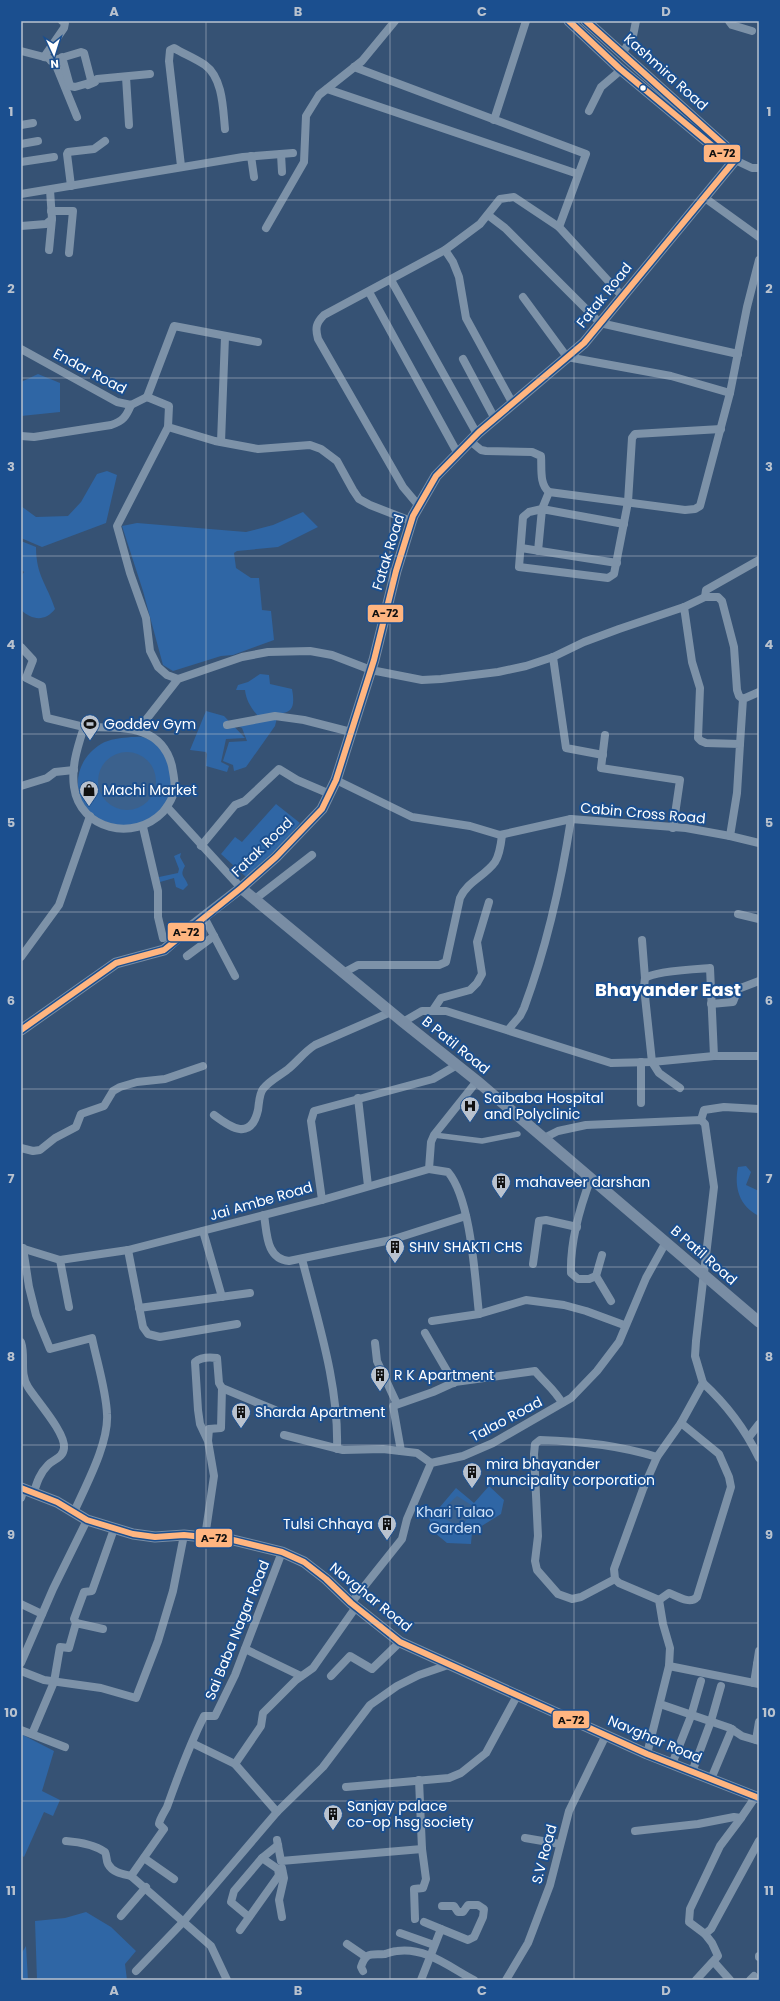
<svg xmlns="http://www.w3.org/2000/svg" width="780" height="2001" viewBox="0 0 780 2001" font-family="Poppins,sans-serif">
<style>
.green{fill:#2f66a5}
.water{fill:#3b618d}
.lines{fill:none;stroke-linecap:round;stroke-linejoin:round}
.pedestrian{stroke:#7d92a8;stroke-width:5.5}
.minor{stroke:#7d92a8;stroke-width:8}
.secondary{stroke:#798da4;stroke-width:11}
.bus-1-casing{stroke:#1b4f8f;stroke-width:9}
.bus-1{stroke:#ffb580;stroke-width:6}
.grid{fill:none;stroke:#b9c2ce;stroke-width:1;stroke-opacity:0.55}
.bus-dot{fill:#fff;stroke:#1b4f8f;stroke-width:1.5}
.labels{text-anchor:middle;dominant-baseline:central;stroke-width:4;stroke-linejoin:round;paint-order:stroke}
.street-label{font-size:14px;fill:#fff;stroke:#1b4f8f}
.poi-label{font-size:14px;fill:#fff;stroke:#1b4f8f;text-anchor:start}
.park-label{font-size:14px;fill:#cfe3fa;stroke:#1b4f8f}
.district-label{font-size:18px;font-weight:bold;fill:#fff;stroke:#1b4f8f}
.line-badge{stroke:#1b4f8f;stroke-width:1.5}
.pale-badge-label{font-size:11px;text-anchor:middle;font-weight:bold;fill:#111}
.neatline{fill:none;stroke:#b9c2ce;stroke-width:1.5}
.grid-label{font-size:13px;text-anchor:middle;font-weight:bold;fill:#b9c2ce}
</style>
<rect width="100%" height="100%" fill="#365274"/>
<g class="green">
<path d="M38 374 60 383V412L21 416V382Z"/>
<path d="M107 471 117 475 106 523 42 547 21 538V506L36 517 68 516 81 502 97 474Z"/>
<path d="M303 512 318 527 278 547 237 551 234 553 236 568 251 578H259L262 610 271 611 274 640 233 655 221 656 173 671 163 665 143 591 122 526 137 523 246 532 273 525Z"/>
<path d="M21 541 36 547C36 576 47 584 55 609 45 622 32 620 21 610V577L24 572 21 569Z"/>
<path d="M260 674 269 675 270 684 292 689C298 721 281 710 258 716 251 708 246 700 245 690H236L238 685 248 682Z"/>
<path d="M206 711 224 716 245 738 226 739 221 762 229 766 227 772 206 766 207 754 206 752 190 750Z"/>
<path d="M277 718 275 726 246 767 234 771 233 765 223 761 229 742 247 741 242 728 237 726Z"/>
<path d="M131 737C135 737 141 736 146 738 153 740 160 748 164 753 185 786 164 822 127 827 123 828 117 825 113 824 104 821 98 820 91 813 69 792 76 759 101 744 109 739 122 738 131 737Z"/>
<path d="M276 804 300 823 283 843 246 877 221 854 235 837 242 842Z"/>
<path d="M181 853 180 857 185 866C179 876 185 876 188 885L183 890 176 887 174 878 160 882 159 877 178 873 179 869 174 856Z"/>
<path d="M746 1166 751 1172 746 1185 759 1191V1216C739 1206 734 1187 738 1167Z"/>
<path d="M489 1486 504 1500 501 1514 472 1532 471 1544 447 1543 435 1533 427 1514H434L456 1488 474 1503Z"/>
<path d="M21 1734 54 1751 42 1791 60 1800 53 1816 44 1812 24 1857 21 1855Z"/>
<path d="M86 1912 111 1927 136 1951 125 1964 127 1980H37L35 1921 65 1918Z"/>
<path d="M26 1946 28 1980H21V1954Z"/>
</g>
<g class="water">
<circle cx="127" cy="781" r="29"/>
<path d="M457 1496 476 1508 460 1528 438 1514Z"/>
</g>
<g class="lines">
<path class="pedestrian" d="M434 1135 482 1141 518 1134"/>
<g class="minor">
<path d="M729 21 732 25 752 31"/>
<path d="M21 51 48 58 55 63 77 117"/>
<path d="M622 54 633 36 636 21"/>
<path d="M44 57 64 28 65 23 62 21"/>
<path d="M51 61 81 52 84 53 91 80 89 83 75 87 70 86 62 57"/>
<path d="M354 67 586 154 559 227 622 296"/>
<path d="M126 77 129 125"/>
<path d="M88 85 95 82 97 79 150 74"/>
<path d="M327 89 578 174"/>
<path d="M589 111 601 87 621 70"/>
<path d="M494 120 526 21"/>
<path d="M21 125 33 123"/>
<path d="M21 144 38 141"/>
<path d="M281 154 282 172"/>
<path d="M251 156 254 177"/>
<path d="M735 160 752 168H759"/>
<path d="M21 162 54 157"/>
<path d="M181 166 169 61 170 50 174 48C184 54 195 58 205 65 223 78 223 109 225 129"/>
<path d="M71 186 67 154 68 152 94 149 105 141"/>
<path d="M21 194 243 157 293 153"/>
<path d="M705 198 759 237"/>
<path d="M51 211H73L69 253"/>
<path d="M488 215 505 228 600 323 738 354"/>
<path d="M21 226 46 224 52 219 50 190"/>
<path d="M266 228 304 162 306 116 319 95 362 61 395 21"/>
<path d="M49 250 52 219"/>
<path d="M445 250 480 224 500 199 514 197 559 227"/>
<path d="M391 280 477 434"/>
<path d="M369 292 458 454"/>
<path d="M523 297 567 357 671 376 730 393"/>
<path d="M21 349 117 402 131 405 147 397"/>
<path d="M463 359 495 419"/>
<path d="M147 397 169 406 168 427 215 441 258 449 310 445 321 449 337 461 353 490 359 499 370 505 411 521"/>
<path d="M147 397 174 326 258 342"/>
<path d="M168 427 117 526 130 573 146 618 150 651 158 667 167 675 178 679"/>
<path d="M21 436 34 437 111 425C123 421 126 417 131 405"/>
<path d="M470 441 481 450 486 451 532 452 541 456C542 468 539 484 549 492L685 510 695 509 700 506 730 393 747 307 759 260"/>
<path d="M221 442 225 337"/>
<path d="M549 492 542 509 529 512 523 517 519 567 608 578 614 574 628 502 632 438 635 434 721 429"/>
<path d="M419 506 403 487 318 339C315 328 316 323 324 315L445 250 453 262 459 277 466 318 513 404"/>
<path d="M521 548 617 563"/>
<path d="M538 551 542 509 624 524"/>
<path d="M705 597 706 590 759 560"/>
<path d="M684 607 705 597H718L722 601 734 647 737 690 739 696 743 699"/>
<path d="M21 647 33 660 26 678 42 686 47 718 84 727"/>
<path d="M553 657 566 748 603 755"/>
<path d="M227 725 275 716 304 720 351 732"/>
<path d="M84 727C120 728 161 723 172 766 173 773 176 784 174 791 173 798 167 807 163 812 134 842 80 830 74 787 71 766 78 746 84 727Z"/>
<path d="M138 730 178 679 242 657 268 652 310 651 332 655 371 670 422 680 441 679 498 672 526 666 553 657 584 642 619 629 684 607 692 662 700 688 698 738 701 741 706 743 740 744 737 793 730 836"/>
<path d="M605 735 601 768 680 780 673 828"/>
<path d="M740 744 743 699 759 692"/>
<path d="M336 780 412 817 470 826 500 835 571 819 686 828 730 836 759 843"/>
<path d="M21 786 47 778 55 772 74 770"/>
<path d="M167 807 241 888"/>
<path d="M143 827 158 891V917L163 938"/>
<path d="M201 846 235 805 245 801 279 769 297 780 330 794"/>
<path d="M255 899 312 855"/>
<path d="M738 914 759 919"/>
<path d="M204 917 235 976"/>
<path d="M642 940 645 978"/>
<path d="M187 956 214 936"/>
<path d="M21 957 59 905 90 816"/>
<path d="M343 973 358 965H439L446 962 460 898C467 882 485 876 495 862 500 854 501 844 502 835"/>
<path d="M711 1004 733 1002 738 989 759 981"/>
<path d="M433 1010 441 998 470 990 477 983 482 974 477 942 489 902"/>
<path d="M403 1022 422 1011H446L611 1063 652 1062 714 1056H759"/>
<path d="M508 1030 520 1016 524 1008C547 946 561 884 571 819"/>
<path d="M680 1088 659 1073 652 1062 644 987 645 978C654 971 697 969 710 968L714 1056"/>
<path d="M358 1098 368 1186"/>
<path d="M641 1103V1062"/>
<path d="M214 1115C231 1128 251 1141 258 1110 259 1104 259 1094 263 1089 269 1081 279 1076 287 1070 297 1062 304 1052 315 1045L391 1012"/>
<path d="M701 1120 704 1110 724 1107 759 1109"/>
<path d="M544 1138 558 1131 586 1125 701 1120 705 1124 714 1187 696 1341 695 1356 703 1383 681 1423 657 1457 643 1489 614 1569 615 1579 619 1583 659 1600 663 1624 670 1648 669 1666 647 1754"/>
<path d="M21 1148 33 1151 40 1150 55 1138 76 1127 81 1114 104 1106 113 1091 120 1087 137 1082 165 1079 203 1066"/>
<path d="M591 1178C580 1207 570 1242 571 1273L578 1279H589L596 1276 602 1255"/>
<path d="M322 1200 429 1169"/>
<path d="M264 1215C267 1233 266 1259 289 1261L391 1240 466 1216"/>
<path d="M203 1231 222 1297"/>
<path d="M21 1248 60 1260 128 1250 322 1200 311 1121 314 1111 433 1079 457 1065"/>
<path d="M23 1248 29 1287 36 1315 50 1349 92 1338C97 1362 106 1390 107 1414 109 1443 86 1485 74 1512"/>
<path d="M128 1250 143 1327 148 1334 160 1337 237 1324"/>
<path d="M302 1259C318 1322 339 1385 337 1449"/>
<path d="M60 1260 69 1307"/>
<path d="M533 1264 539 1221 546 1220 577 1227"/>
<path d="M596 1276 611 1301"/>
<path d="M139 1308 250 1293"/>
<path d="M479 1314 526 1300 564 1305 586 1311 624 1325"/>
<path d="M432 1321 479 1314C475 1278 471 1199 448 1172L429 1169 431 1142 434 1135 477 1081"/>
<path d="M425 1333 454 1383"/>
<path d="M21 1342C26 1357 19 1373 28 1387 36 1400 66 1433 64 1448 63 1458 54 1459 48 1465 40 1473 37 1482 34 1492"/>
<path d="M375 1343 377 1361 397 1404"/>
<path d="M703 1383C726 1404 745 1429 759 1458"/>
<path d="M222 1388 275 1410"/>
<path d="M284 1435 343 1450 383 1449 417 1453 431 1463"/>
<path d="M749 1437 759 1424"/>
<path d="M401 1451 393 1406 433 1392 455 1382 535 1371C544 1382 556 1391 562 1403"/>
<path d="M21 1498 24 1489"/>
<path d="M205 1537 214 1476 208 1441 209 1429 221 1428 222 1388 219 1383 217 1358C210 1357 201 1357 195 1362L198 1410 200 1424 208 1441"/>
<path d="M615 1579 581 1597 572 1599 558 1594 537 1570 535 1561 538 1536 534 1454 535 1444 540 1440C581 1441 618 1445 657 1457"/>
<path d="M659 1600 669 1593C677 1596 690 1605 697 1597L731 1487 729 1477 719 1454 681 1423"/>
<path d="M351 1603 402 1539 407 1519 431 1463 463 1456 493 1443 571 1398 597 1371 619 1342 646 1278 666 1242"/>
<path d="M21 1604 42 1614"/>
<path d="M76 1623 74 1619 84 1592 92 1591 114 1529"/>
<path d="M245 1649 301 1676"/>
<path d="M21 1663 53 1589 87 1520"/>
<path d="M757 1664 759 1651"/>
<path d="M669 1666 759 1684"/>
<path d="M21 1671 44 1680 101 1688 136 1698 158 1641 173 1591 184 1535"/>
<path d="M331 1676 350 1656 372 1669 400 1642"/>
<path d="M754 1683 757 1664 759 1665"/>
<path d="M660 1704 730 1728 742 1736 759 1741"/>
<path d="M21 1730 65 1747"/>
<path d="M32 1734 54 1682 60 1647 69 1648 76 1623 103 1629"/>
<path d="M756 1740 759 1722"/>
<path d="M192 1743 235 1764 277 1812"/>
<path d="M235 1764 261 1726 263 1713 296 1680 313 1668 356 1607"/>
<path d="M672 1764 691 1716 701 1681"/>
<path d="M692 1772 711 1721 721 1686"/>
<path d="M711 1779 732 1729"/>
<path d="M346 1787 449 1778 461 1773 486 1753 518 1694"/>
<path d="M635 1831 698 1824 734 1817 741 1818 756 1796"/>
<path d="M525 1838 560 1844"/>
<path d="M277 1840 281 1861 422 1849"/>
<path d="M66 1841C79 1842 93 1844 105 1852 107 1856 106 1860 108 1864 113 1873 123 1874 131 1876"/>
<path d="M144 1858 174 1879"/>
<path d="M262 1858 278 1845"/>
<path d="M121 1916 146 1887"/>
<path d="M249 1917 231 1902 234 1891 262 1858 278 1869 279 1875"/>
<path d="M282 1917 279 1900 284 1878 282 1868"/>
<path d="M415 1919 414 1889 423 1888 426 1879 422 1849 419 1780"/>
<path d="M424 1922 441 1929"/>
<path d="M240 1930 282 1871"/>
<path d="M400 1933 434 1945"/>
<path d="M705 1934 689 1922 690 1909 720 1846 741 1818"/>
<path d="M347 1944 366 1957"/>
<path d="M759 1957V1956"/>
<path d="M714 1962 730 1980"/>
<path d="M136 1971 184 1921 277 1812 323 1767 370 1705 397 1686 419 1675 451 1664"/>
<path d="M363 1971 361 1967C366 1951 371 1955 385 1954 389 1953 393 1951 397 1951 426 1947 449 1967 474 1980"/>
<path d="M227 1980 211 1946 131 1876 164 1829 159 1824C160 1818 164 1813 167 1807 178 1776 189 1746 204 1716H215L235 1675 282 1552"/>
<path d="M421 1980 441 1929 468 1940 474 1937 483 1917 484 1909 478 1905H468L463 1912H458L454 1906H442"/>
<path d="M506 1980 528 1943 550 1885 569 1811 606 1735"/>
<path d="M696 1980 718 1956 712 1943 705 1934 711 1929 759 1841"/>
<path d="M750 1980 754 1976"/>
</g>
<g class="secondary">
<path d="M569 21 619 68 721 153 729 154 725 146 586 21"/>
<path d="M241 888 403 1022 477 1081 759 1322"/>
<path d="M21 1030 116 963 164 950 183 933 241 888 276 857 322 809 336 780 374 660 396 571 413 516 436 476 479 432 584 343 735 160 729 154"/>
<path d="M21 1488 57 1502 87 1520 133 1534 155 1537 184 1535 233 1540 282 1552 304 1562 326 1579 351 1603 400 1642 647 1754 759 1798"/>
</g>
<g class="bus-1-casing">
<g id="bus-1">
<path d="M569 21 619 68 721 153 729 154 725 146 586 21"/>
<path d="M21 1030 116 963 164 950 241 888 276 857 322 809 336 780 374 660 396 571 413 516 436 476 479 432 584 343 735 160"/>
<path d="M21 1488 57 1502 87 1520 133 1534 155 1537 184 1535 233 1540 282 1552 304 1562 326 1579 351 1603 400 1642 647 1754 759 1798"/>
</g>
</g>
<use href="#bus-1" class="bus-1"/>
</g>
<path class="grid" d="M206 21V1980M390 21V1980M574 21V1980M21 200H759M21 378H759M21 556H759M21 734H759M21 912H759M21 1089H759M21 1267H759M21 1445H759M21 1623H759M21 1801H759"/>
<defs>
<g id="stadium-pin" transform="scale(1)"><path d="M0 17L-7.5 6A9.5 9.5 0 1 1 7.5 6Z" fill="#b9c2ce" stroke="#1b4f8f"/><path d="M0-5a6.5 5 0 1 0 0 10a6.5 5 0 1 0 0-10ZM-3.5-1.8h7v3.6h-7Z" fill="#111"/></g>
<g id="shop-pin" transform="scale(1)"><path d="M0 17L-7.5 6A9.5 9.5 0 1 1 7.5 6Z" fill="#b9c2ce" stroke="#1b4f8f"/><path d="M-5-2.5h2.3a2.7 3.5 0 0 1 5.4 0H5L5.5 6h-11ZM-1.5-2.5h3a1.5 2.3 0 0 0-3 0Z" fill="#111"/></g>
<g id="hospital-pin" transform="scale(1)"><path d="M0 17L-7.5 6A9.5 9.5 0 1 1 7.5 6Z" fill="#b9c2ce" stroke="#1b4f8f"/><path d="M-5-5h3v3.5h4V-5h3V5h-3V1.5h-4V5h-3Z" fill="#111"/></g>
<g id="building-pin" transform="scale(1)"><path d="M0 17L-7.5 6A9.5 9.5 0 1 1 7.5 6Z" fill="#b9c2ce" stroke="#1b4f8f"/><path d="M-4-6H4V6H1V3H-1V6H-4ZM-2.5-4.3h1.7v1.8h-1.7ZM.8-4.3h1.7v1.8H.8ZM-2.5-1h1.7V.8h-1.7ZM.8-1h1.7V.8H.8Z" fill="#111"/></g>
</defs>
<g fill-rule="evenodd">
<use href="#stadium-pin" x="90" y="724"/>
<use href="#shop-pin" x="89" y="790"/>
<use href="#hospital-pin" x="470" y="1106"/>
<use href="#building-pin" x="501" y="1182"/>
<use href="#building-pin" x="395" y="1247"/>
<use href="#building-pin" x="380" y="1375"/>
<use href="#building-pin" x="241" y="1412"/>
<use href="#building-pin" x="472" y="1472"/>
<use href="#building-pin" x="387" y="1524"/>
<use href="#building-pin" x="333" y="1814"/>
</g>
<circle class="bus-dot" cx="643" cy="88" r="3.5"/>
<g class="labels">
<g class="street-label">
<text transform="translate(666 72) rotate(42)">Kashmira Road</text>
<text transform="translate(604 295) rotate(-51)">Fatak Road</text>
<text transform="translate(90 371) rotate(28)">Endar Road</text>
<text transform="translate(388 552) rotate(-73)">Fatak Road</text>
<text transform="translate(643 813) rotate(5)">Cabin Cross Road</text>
<text transform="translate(262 847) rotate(-44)">Fatak Road</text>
<text transform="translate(456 1045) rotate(39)">B Patil Road</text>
<text transform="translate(261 1201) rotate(-16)">Jai Ambe Road</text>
<text transform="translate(704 1255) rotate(41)">B Patil Road</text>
<text transform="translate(506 1419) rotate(-28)">Talao Road</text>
<text transform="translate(371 1597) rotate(39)">Navghar Road</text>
<text transform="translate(237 1630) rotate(-68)">Sai Baba Nagar Road</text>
<text transform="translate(655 1739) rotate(23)">Navghar Road</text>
<text transform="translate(544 1854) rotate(-75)">S.V Road</text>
</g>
<g class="poi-label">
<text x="104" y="724">Goddev Gym</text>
<text x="103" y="790">Machi Market</text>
<text x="484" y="1098">Saibaba Hospital<tspan x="484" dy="16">and Polyclinic</tspan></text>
<text x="515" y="1182">mahaveer darshan</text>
<text x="409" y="1247">SHIV SHAKTI CHS</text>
<text x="394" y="1375">R K Apartment</text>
<text x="255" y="1412">Sharda Apartment</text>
<text x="486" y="1464">mira bhayander<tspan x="486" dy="16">muncipality corporation</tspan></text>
<text x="373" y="1524" text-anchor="end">Tulsi Chhaya</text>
<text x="347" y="1806">Sanjay palace<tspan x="347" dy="16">co-op hsg society</tspan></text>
</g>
<g class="park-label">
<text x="455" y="1512">Khari Talao<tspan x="455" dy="16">Garden</tspan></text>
</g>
<g class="district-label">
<text x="668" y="989">Bhayander East</text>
</g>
</g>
<g class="line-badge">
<rect x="703" y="144" width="38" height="19" rx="4" fill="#ffb580"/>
<rect x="367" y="604" width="37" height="19" rx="4" fill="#ffb580"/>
<rect x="167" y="922" width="38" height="20" rx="4" fill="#ffb580"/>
<rect x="195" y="1528" width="38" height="20" rx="4" fill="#ffb580"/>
<rect x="552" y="1710" width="38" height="19" rx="4" fill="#ffb580"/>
</g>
<g class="pale-badge-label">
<text x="722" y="157">A-72</text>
<text x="385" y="617">A-72</text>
<text x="186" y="936">A-72</text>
<text x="214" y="1542">A-72</text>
<text x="571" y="1724">A-72</text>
</g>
<rect width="780" height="2001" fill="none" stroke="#1b4f8f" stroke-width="44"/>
<g transform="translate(54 54) rotate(176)" stroke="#1b4f8f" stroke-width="3" paint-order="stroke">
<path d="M0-3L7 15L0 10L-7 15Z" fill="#ffffff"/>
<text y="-6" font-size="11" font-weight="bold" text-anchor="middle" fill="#ffffff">N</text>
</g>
<rect x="22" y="22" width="736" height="1957" class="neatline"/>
<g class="grid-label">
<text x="114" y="16">A</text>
<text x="298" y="16">B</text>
<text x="482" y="16">C</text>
<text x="666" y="16">D</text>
<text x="11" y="116">1</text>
<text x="769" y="116">1</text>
<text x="11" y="293">2</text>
<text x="769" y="293">2</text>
<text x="11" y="471">3</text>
<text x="769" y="471">3</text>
<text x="11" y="649">4</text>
<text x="769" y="649">4</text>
<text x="11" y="827">5</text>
<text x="769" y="827">5</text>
<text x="11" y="1005">6</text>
<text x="769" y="1005">6</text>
<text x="11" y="1183">7</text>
<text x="769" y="1183">7</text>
<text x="11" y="1361">8</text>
<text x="769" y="1361">8</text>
<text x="11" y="1539">9</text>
<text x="769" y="1539">9</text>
<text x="11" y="1717">10</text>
<text x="769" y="1717">10</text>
<text x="11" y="1895">11</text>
<text x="769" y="1895">11</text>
<text x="114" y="1995">A</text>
<text x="298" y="1995">B</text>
<text x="482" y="1995">C</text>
<text x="666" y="1995">D</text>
</g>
</svg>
